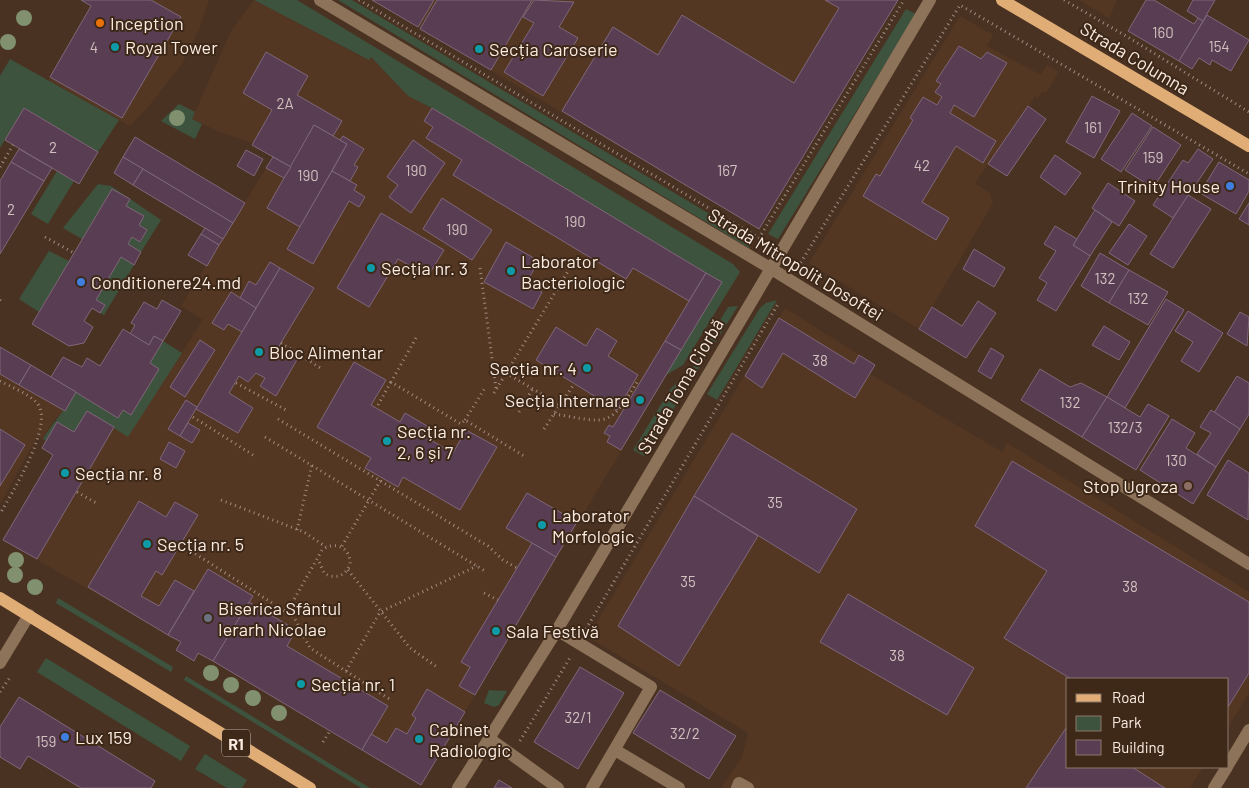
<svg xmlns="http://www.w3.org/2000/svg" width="1249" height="788" viewBox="0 0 1249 788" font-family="Barlow,sans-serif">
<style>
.built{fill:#543723}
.green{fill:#3d533e}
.building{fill:#593d53;stroke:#7f677a}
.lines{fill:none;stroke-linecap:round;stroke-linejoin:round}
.path{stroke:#a08d80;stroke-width:3;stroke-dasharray:1 4;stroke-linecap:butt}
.minor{stroke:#8d7359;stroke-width:12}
.major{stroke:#e1ad76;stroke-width:12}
.tree{fill:#819170}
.food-dot{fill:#e8710a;stroke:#3e2818;stroke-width:2}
.culture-dot{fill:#0f9aa8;stroke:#3e2818;stroke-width:2}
.shop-dot{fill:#3f7fe0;stroke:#3e2818;stroke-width:2}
.education-dot{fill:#8d6e63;stroke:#3e2818;stroke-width:2}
.worship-dot{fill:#6b7280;stroke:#3e2818;stroke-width:2}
.labels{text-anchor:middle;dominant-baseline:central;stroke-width:4;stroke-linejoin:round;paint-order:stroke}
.number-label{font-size:15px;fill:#d2c0be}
.shield{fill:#3e2818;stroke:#c2b1a5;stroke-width:1}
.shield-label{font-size:16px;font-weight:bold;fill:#fbece2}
.poi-label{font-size:18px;fill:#fbece2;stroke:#3e2818;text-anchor:start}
.street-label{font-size:18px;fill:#fbece2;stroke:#3e2818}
</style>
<rect width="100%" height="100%" fill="#493222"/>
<g class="built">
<path d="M81 0H209L199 29 181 65 148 107 130 126 48 80 91 6Z"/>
<path d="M254 0 368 60 371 57 408 96 432 108 722 282 421 785 213 661 253 596 208 569 168 635 3 540 53 455 42 448 57 422 87 411 128 436 203 320 181 306 266 168 284 178 291 167 253 143 220 132 192 119 231 31Z"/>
<path d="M372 0H898L759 229Z"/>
<path d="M1079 0H1117L1109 18Z"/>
<path d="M960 16 993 35 987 46 1041 75 1047 65 1059 72 1046 93 1042 92 1038 98 1035 96 975 183 990 193 993 203 919 329 809 263Z"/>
<path d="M785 308 875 365 870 374 1002 452 1007 443 1249 592V693L1228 727V679H1068V767H1203L1190 788H721L742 757 748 733 588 637Z"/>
<path d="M0 347 76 392 65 411 55 419 42 439 37 437 0 504Z"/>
</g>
<g class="green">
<path d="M254 0H297L733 264 740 272 683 365 666 375 721 282 432 108 408 96 371 57 369 60Z"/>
<path d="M338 0H352L753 240 749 248Z"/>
<path d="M906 9 916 14 778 239 768 234Z"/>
<path d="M10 59 119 120 98 152 24 108 0 148V76Z"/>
<path d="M179 104 195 112 192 119 202 124 195 139 161 121Z"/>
<path d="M57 171 74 181 48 224 31 214Z"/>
<path d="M98 184 111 186 161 220 141 252 128 244 132 237 141 242 147 230 139 225 144 216 126 206 130 199 112 189 82 239 63 228Z"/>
<path d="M49 251 69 261 39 312 19 299Z"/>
<path d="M121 257 134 265 104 315 100 313 105 305 96 300Z"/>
<path d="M777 300 717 400 707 394 760 308 766 303Z"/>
<path d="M738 306 644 456 633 450 671 388 690 372 728 307Z"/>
<path d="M163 341 182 353 128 437 87 411 74 432 57 422 46 441 43 439C53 422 66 409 76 392L118 418 123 410 131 415 150 363Z"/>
<path d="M58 598 173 667 171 672 56 603Z"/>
<path d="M46 658 190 746 181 761 37 672Z"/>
<path d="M186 676 370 788H361L184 680Z"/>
<path d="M489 690 507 691 499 705 494 707 484 703Z"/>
<path d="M205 754 247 780 242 788H227L195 769Z"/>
</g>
<g class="building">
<path d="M81 0H151L181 17 122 118 50 77 91 6Z"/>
<path d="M372 0H434L418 27Z"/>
<path d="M437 0H532L491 70 420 29Z"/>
<path d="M534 0 574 2 559 27 578 38 543 96 504 72 534 23 523 17Z"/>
<path d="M825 0H898L759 229 562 111 613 27 658 55 682 15 794 83 839 8Z"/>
<path d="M1146 0H1154L1194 24 1198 18 1203 21 1179 61 1128 31Z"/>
<path d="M1193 0H1215L1203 21 1187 11Z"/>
<path d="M1207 15 1249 40 1231 71 1212 60 1210 65 1199 58 1192 69 1179 61Z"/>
<path d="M959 46 981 59 987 52 1007 63 974 117 954 105 950 113 996 141 983 163 956 146 922 202 949 218 936 240 863 196 876 174 880 176 913 120 910 118 923 97 937 105 942 97 935 92 941 84 936 81Z"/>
<path d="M266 52 308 76 297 95 342 121 333 136 314 125 291 167 252 145 272 110 243 93Z"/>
<path d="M1092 96 1120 111 1094 158 1066 142Z"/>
<path d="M1028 106 1046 119 1007 176 988 164Z"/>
<path d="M24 108 98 152 79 184 5 140Z"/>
<path d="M432 108 706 273 689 301 633 268 626 279 453 175 462 160 426 138 433 127 424 121Z"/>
<path d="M1132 113 1152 126 1121 172 1101 159Z"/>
<path d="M314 125 347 144 300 227 267 208Z"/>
<path d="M1153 127 1181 145 1153 188 1125 170Z"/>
<path d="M343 136 364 149 354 165 358 167 350 181 332 171 347 144 340 140Z"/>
<path d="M135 137 245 203 233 223 123 157Z"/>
<path d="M413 140 445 163 411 213 389 197 398 185 387 177Z"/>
<path d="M19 149 52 168 44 181 11 162Z"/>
<path d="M1198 149 1213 159 1173 218 1153 205 1183 160 1188 163Z"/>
<path d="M246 150 263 159 254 176 237 166Z"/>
<path d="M1055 155 1081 173 1065 195 1040 177Z"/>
<path d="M123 157 143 169 133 185 114 173Z"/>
<path d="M273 157 291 167 284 178 266 168Z"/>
<path d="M11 162 44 181 0 254V181Z"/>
<path d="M1219 162 1249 180V191L1236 214 1200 193Z"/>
<path d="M143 169 233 223 223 239 133 185Z"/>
<path d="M332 171 357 185 354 190 365 197 359 207 349 201 313 264 287 249Z"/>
<path d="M1108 183 1135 201 1119 226 1092 208Z"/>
<path d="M112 189 130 199 126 206 144 216 139 225 147 230 140 242 132 237 128 244 141 252 134 265 121 257 96 300 105 305 100 313 92 308 84 321 93 327 84 343 69 346 32 324Z"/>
<path d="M1188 195 1211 209 1173 268 1150 254Z"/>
<path d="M442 198 492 230 472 260 423 229Z"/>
<path d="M1249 203V225L1239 219Z"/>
<path d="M1095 210 1112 222 1090 256 1073 245Z"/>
<path d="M381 213 444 250 428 276 398 259 369 307 337 288Z"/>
<path d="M1129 224 1147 236 1128 265 1109 253Z"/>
<path d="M1055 226 1077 239 1073 245 1090 256 1056 311 1037 300 1047 283 1039 278 1056 251 1044 244Z"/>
<path d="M205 228 223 239 219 245 201 234Z"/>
<path d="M201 234 219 245 207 266 188 255Z"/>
<path d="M506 242 539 261 526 283 542 292 533 309 484 282Z"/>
<path d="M974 249 1005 268 994 287 963 269Z"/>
<path d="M1100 253 1129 270 1109 303 1081 286Z"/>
<path d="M270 262 280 268 256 308 240 298 249 281 256 285Z"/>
<path d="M280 268 314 288 279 346 298 358 276 396 260 386 265 378 256 373 248 382 239 376 229 393 253 408 238 433 196 409Z"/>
<path d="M1129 270 1168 292 1148 325 1109 303Z"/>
<path d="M706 273 722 282 681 350 665 341Z"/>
<path d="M231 292 256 308 242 332 228 324 224 330 212 323Z"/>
<path d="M1166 299 1184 310 1125 408 1107 397Z"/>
<path d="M162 300 181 311 163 341 154 336 149 345 130 334 135 325 131 323 144 302 157 309Z"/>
<path d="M978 301 996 313 966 358 919 329 932 307 962 326Z"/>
<path d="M1188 311 1223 333 1199 372 1181 361 1193 342 1175 331Z"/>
<path d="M1240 312 1249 317 1247 346 1227 334Z"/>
<path d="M779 318 854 364 859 355 875 365 855 398 783 353 762 388 745 376Z"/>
<path d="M1104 326 1130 342 1119 360 1092 345Z"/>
<path d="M556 327 586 346 597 328 617 341 608 356 638 375 617 410 536 360Z"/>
<path d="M123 329 149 345 154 336 163 341 150 363 159 369 131 415 123 410 118 418 51 377 63 357 82 367 87 358 100 366Z"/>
<path d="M200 340 215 350 185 397 170 387Z"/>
<path d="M665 341 681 350 621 450 607 442 610 436 604 433 609 425 613 427Z"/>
<path d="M0 347 31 365 19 385 0 374Z"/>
<path d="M991 348 1004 356 991 379 978 371Z"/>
<path d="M354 362 386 380 371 405 400 422 405 413 427 426 422 435 453 453 466 430 497 447 460 510 403 477 398 487 365 468 371 458 317 427Z"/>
<path d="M31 365 76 392 65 411 19 385Z"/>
<path d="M1040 369 1070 387 1081 383 1107 397 1082 437 1021 400Z"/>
<path d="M1237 376 1249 383V414L1240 429 1214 413Z"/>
<path d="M1107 397 1140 417 1148 404 1169 416 1136 470 1082 437Z"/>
<path d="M186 400 197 407 180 436 168 429Z"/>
<path d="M1211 410 1240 429 1216 467 1197 454 1211 433 1200 427Z"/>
<path d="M87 411 114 427 37 559 3 540 53 455 42 448 57 422 74 432Z"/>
<path d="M1172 419 1195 433 1186 448 1216 467 1193 504 1140 470Z"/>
<path d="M188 423 200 430 192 443 180 436Z"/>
<path d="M0 429 25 445 0 486Z"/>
<path d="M732 433 857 509 819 573 694 496Z"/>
<path d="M169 442 185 451 176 468 160 459Z"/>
<path d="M1228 460 1249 473 1248 520 1207 495Z"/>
<path d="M1012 461 1249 602V673L1228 707V679H1071L1004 638 1047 571 975 526Z"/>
<path d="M527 493 577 522 556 557 506 528Z"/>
<path d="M694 496 758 536 679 666 618 626Z"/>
<path d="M139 501 166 517 175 502 198 515 162 575 156 571 141 596 159 606 175 580 194 591 168 635 88 587Z"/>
<path d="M532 543 556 557 475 695 459 686 470 667 461 662Z"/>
<path d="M208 569 253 596 213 661 198 653 194 661 176 650 181 642 168 635Z"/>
<path d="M848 594 974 668 947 715 820 642Z"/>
<path d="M249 602 296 630 287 646 388 706 362 750 213 661Z"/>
<path d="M580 667 624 693 578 769 534 742Z"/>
<path d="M427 689 465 712 421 785 362 750 371 734 387 743 396 728 407 734 416 718 412 715Z"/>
<path d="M660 690 736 736 709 779 633 733Z"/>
<path d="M19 697 155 781 151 788H81L28 756 20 769 0 757V727Z"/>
<path d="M1068 725V767H1132L1165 788H1026Z"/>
<path d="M499 780 512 788H494Z"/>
</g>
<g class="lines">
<g class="path">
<path d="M359 0 759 238 904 0"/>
<path d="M1064 0 1126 36 1249 112"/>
<path d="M0 167 13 145"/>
<path d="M45 237 74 253"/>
<path d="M798 267 960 5 1249 174"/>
<path d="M480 268 496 388"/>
<path d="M0 300 1 301"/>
<path d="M416 338 391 382 461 424 465 420 524 456"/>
<path d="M281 343 322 369"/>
<path d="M506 373 560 405"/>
<path d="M0 381C11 387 27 393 36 402 57 422 11 494 0 514"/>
<path d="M236 383 286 410"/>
<path d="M494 393 573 263"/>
<path d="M378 405 391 382"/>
<path d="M519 412 533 388"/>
<path d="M554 414C610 423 608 429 639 379"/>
<path d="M193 417 253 455"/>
<path d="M278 419 488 546 503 560 517 568"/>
<path d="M465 420 485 388"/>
<path d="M544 429 574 384"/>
<path d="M265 437 485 571"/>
<path d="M77 492 98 504"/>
<path d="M221 500 304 532 326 547"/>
<path d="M297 530 312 465"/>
<path d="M342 546 382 478"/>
<path d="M191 551 294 617 310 648 391 700"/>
<path d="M348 570 410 648 437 667"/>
<path d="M484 593 498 600"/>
<path d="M287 612 322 550C336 540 351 548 350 565 345 576 335 580 324 573L318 559"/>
<path d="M586 629 778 304"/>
<path d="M346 671 380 612 477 566"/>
<path d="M0 692 11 676"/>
<path d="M520 741 571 656"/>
<path d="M323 742 330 731"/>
</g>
<g class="minor">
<path d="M320 0 770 268 1249 564"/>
<path d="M557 630 651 687 592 788"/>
<path d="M0 663 29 615"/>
<path d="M490 739 558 788"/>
<path d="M615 750 679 788"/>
<path d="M1228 765 1249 730"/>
<path d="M458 788 557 630 930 0"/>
<path d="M737 788 739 783 748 788"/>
<path d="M1214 788 1227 767"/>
</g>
<g class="major">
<path d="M1002 0 1249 146"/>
<path d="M0 598 310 788"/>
</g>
</g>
<g class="tree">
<circle cx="24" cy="18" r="8"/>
<circle cx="8" cy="42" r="8"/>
<circle cx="177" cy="118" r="8"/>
<circle cx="16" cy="560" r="8"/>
<circle cx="15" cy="575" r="8"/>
<circle cx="35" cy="587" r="8"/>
<circle cx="211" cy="673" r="8"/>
<circle cx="231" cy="685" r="8"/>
<circle cx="253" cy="698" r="8"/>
<circle cx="279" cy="713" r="8"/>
</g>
<circle class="food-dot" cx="100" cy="23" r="5"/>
<g class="culture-dot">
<circle cx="115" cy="47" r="5"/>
<circle cx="479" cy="49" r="5"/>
<circle cx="371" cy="268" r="5"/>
<circle cx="511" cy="271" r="5"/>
<circle cx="259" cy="352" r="5"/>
<circle cx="587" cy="368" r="5"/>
<circle cx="640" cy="400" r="5"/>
<circle cx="387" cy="441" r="5"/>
<circle cx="65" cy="473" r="5"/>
<circle cx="542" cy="525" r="5"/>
<circle cx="147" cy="544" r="5"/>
<circle cx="496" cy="631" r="5"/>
<circle cx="301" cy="684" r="5"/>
<circle cx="419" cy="739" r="5"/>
</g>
<g class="shop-dot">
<circle cx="1230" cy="186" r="5"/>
<circle cx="81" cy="282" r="5"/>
<circle cx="65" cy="737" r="5"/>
</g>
<circle class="education-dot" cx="1188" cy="486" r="5"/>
<circle class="worship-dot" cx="208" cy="618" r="5"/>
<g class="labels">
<g class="number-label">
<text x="1163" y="32">160</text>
<text x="1219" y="46">154</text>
<text x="94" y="47">4</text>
<text x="285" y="103">2A</text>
<text x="1093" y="127">161</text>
<text x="53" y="147">2</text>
<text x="1153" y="157">159</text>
<text x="922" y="165">42</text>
<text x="416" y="170">190</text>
<text x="727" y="170">167</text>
<text x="308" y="175">190</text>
<text x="11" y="209">2</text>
<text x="575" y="221">190</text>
<text x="457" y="229">190</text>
<text x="1105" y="278">132</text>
<text x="1138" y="298">132</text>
<text x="820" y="360">38</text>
<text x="1070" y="402">132</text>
<text x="1125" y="427">132/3</text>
<text x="1176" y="460">130</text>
<text x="775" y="502">35</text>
<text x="688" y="581">35</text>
<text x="1130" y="586">38</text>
<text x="897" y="655">38</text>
<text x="578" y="717">32/1</text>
<text x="685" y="733">32/2</text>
<text x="46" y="741">159</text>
</g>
<rect class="shield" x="222" y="729.5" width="28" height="27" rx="4"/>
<g class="shield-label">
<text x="236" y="743">R1</text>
</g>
<g class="poi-label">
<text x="110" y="23">Inception</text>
<text x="125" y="47">Royal Tower</text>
<text x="489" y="49">Secția Caroserie</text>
<text x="1220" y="186" text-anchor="end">Trinity House</text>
<text x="521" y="261">Laborator<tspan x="521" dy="21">Bacteriologic</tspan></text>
<text x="381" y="268">Secția nr. 3</text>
<text x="91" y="282">Conditionere24.md</text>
<text x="269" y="352">Bloc Alimentar</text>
<text x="577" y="368" text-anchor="end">Secția nr. 4</text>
<text x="630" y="400" text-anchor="end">Secția Internare</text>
<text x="397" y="431">Secția nr.<tspan x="397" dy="21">2, 6 și 7</tspan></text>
<text x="75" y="473">Secția nr. 8</text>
<text x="1178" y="486" text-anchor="end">Stop Ugroza</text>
<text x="552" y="515">Laborator<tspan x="552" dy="21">Morfologic</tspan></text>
<text x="157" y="544">Secția nr. 5</text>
<text x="218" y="608">Biserica Sfântul<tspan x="218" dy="21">Ierarh Nicolae</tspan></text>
<text x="506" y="631">Sala Festivă</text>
<text x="311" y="684">Secția nr. 1</text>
<text x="429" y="729">Cabinet<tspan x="429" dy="21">Radiologic</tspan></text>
<text x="75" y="737">Lux 159</text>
</g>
<g class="street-label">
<text transform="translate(1135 58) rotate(31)">Strada Columna</text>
<text transform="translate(796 264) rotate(31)">Strada Mitropolit Dosoftei</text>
<text transform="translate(680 386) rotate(-60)">Strada Toma Ciorbă</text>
</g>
</g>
<rect x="1066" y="678" width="162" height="90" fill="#3e2818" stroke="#8a7669"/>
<rect x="1076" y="694" width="25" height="8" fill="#e1ad76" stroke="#8a7669"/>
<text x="1112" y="703" font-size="15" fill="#fbece2">Road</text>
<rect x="1076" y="716" width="25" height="15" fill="#3d533e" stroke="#8a7669"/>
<text x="1112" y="728" font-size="15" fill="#fbece2">Park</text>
<rect x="1076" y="740" width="25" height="15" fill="#593d53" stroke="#8a7669"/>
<text x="1112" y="753" font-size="15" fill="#fbece2">Building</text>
</svg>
